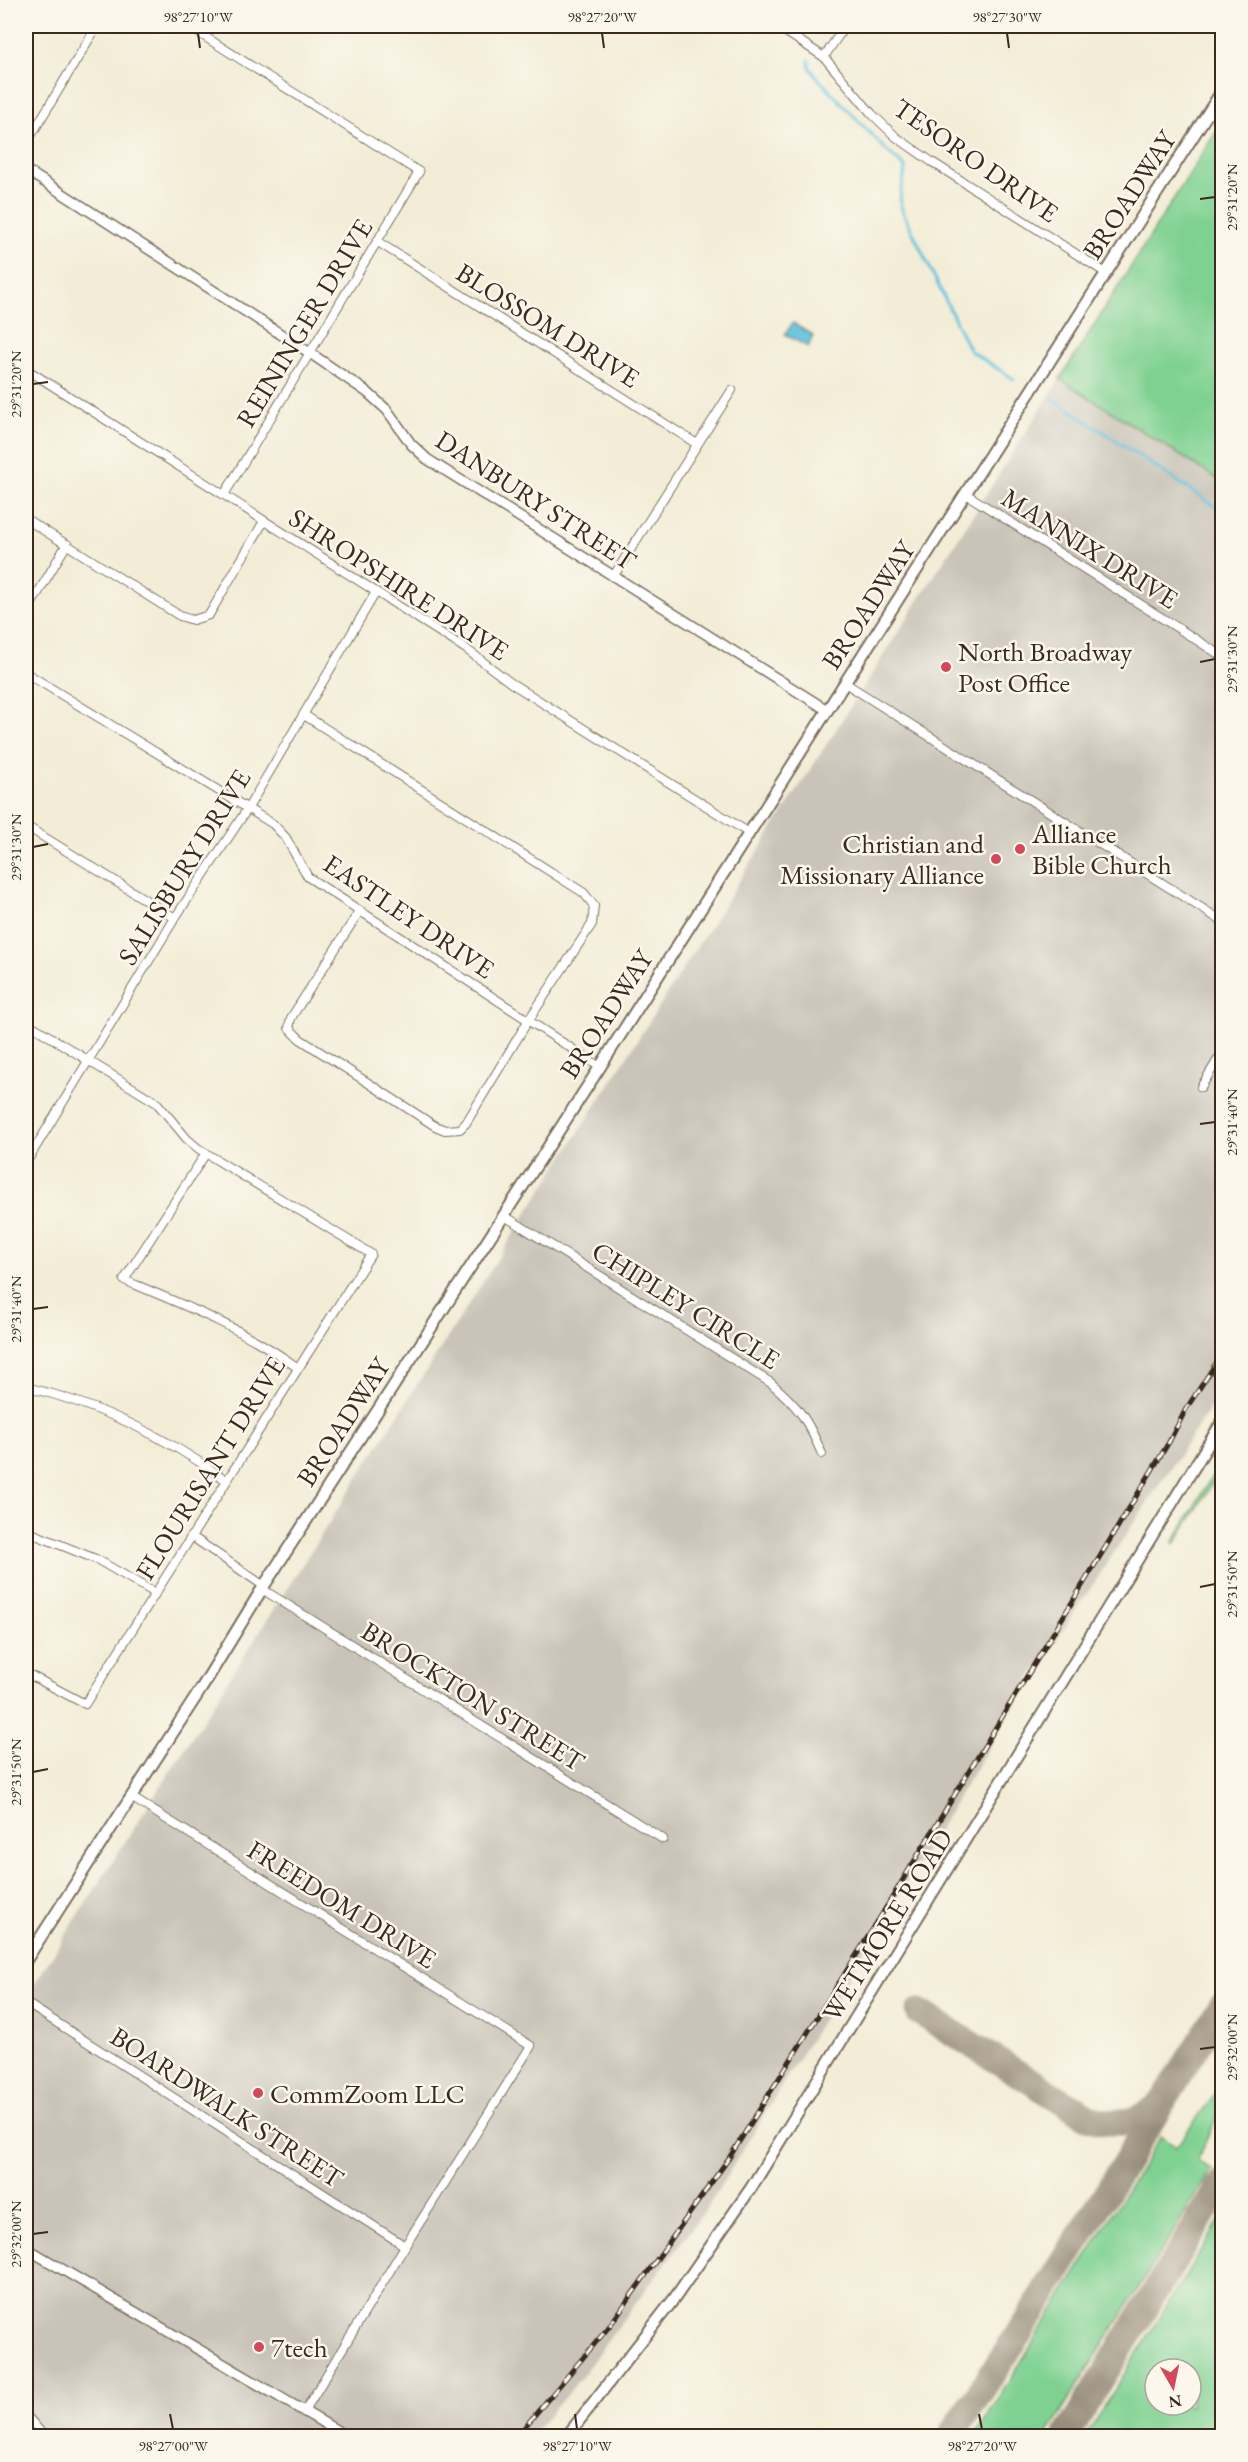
<svg xmlns="http://www.w3.org/2000/svg" width="1248" height="2462" viewBox="0 0 1248 2462" font-family="'EB Garamond',serif">
<style>
.industrial{fill:#c9c3b8}
.green{fill:#7fd192;stroke:#5d7e58;stroke-width:1.5;fill-rule:evenodd}
.water{fill:#5fc1dd;stroke:#4d767e;stroke-width:1.5}
.lines{fill:none;stroke-linecap:round;stroke-linejoin:round}
.stream{stroke:#5fc1dd;stroke-width:3}
.taxiway{stroke:#978c7a;stroke-width:27}
.minor-casing{stroke:#7b6e5f;stroke-width:10}
.tertiary-casing{stroke:#7b6e5f;stroke-width:12}
.secondary-casing{stroke:#7b6e5f;stroke-width:14}
.minor{stroke:#fff;stroke-width:8}
.tertiary{stroke:#fff;stroke-width:9}
.secondary{stroke:#fff;stroke-width:10}
.rail-casing{stroke:#3b2a1e;stroke-width:5}
.rail{stroke:#fbf7ec;stroke-width:3;stroke-dasharray:9;stroke-linecap:butt}
.ticks{fill:none;stroke:#3b2a1e;stroke-width:2}
.poi-dot{fill:#d1495b;stroke:#fbf7ec;stroke-width:2}
.labels{text-anchor:middle;dominant-baseline:central;stroke-width:5;stroke-linejoin:round;paint-order:stroke}
.street-label{font-size:27px;fill:#3b2a1e;stroke:#fbf7ec}
.poi-label{font-size:27px;fill:#3b2a1e;stroke:#fbf7ec;text-anchor:start}
.neatline{fill:none;stroke:#3b2a1e;stroke-width:2}
.ticks-label{font-size:15px;text-anchor:middle;fill:#3b2a1e}
</style>
<rect width="100%" height="100%" fill="#fbf7ec"/>
<filter id="ink" filterUnits="userSpaceOnUse"><feTurbulence type="fractalNoise" baseFrequency=".0167" numOctaves="2"/><feDisplacementMap in="SourceGraphic" scale="12" xChannelSelector="R" yChannelSelector="G"/><feConvolveMatrix kernelMatrix="1 2 1 2 8 2 1 2 1" color-interpolation-filters="sRGB"/></filter>
<filter id="wash" filterUnits="userSpaceOnUse"><feTurbulence type="fractalNoise" baseFrequency=".008" numOctaves="4" result="noise"/><feDisplacementMap in="SourceGraphic" scale="24" xChannelSelector="R" yChannelSelector="G"/><feGaussianBlur stdDeviation="1.35" result="paint"/><feColorMatrix in="noise" values="0 0 0 0 0 0 0 0 0 0 0 0 0 0 0 0 0 1.4 0 .05"/><feComposite in="paint" operator="in"/></filter>
<g filter="url(#wash)">
<rect width="100%" height="100%" fill="#f3edd7"/>
<path class="industrial" d="M1060 379 1222 482V1390L1031 1678 707 2208 574 2386 531 2436H26V1997Z"/>
<g class="green">
<path d="M1222 122V482L1060 379Z"/>
<path d="M1222 1459V1468L1175 1544 1173 1543Z"/>
<path d="M1222 2084V2105L1197 2161 1212 2170 1046 2436H975L1161 2136 1176 2147Z"/>
<path d="M1222 2216V2436H1086ZM1155 2369H1191V2405H1155Z"/>
</g>
<path class="water" d="M793 323 813 336 808 347 785 334Z"/>
<g class="lines">
<g class="stream">
<path d="M813 29 814 26"/>
<path d="M809 60V66L815 75 886 150 905 167C905 185 897 192 902 210L970 351 1014 379"/>
<path d="M1052 398 1222 511"/>
</g>
<g class="taxiway">
<path d="M919 2012 1090 2118C1116 2127 1141 2122 1161 2103"/>
<path d="M951 2436 1026 2323 1222 2006"/>
<path d="M1066 2436 1222 2183"/>
</g>
</g>
</g>
<g filter="url(#ink)">
<g class="lines">
<g class="minor-casing">
<g id="minor">
<path d="M188 26 419 172 224 495"/>
<path d="M777 26 824 57 872 114 896 137 932 162 1106 273"/>
<path d="M824 57 845 26"/>
<path d="M26 144 97 26"/>
<path d="M378 242 697 444"/>
<path d="M26 369 466 649 511 683 749 833"/>
<path d="M966 494 1222 656"/>
<path d="M26 519 180 616 193 620 209 615 264 521"/>
<path d="M613 577 732 390"/>
<path d="M26 613 67 544"/>
<path d="M26 673 273 824 286 838 308 877 600 1067"/>
<path d="M845 683 1222 921"/>
<path d="M304 715 584 893 594 906 592 924 528 1021 466 1123 460 1129 445 1130 435 1126 300 1039 289 1028 291 1018 359 912"/>
<path d="M26 826 175 918"/>
<path d="M26 1022 157 1103 187 1139 199 1149 371 1254 85 1704 26 1673"/>
<path d="M1201 1087 1222 1053"/>
<path d="M206 1153 124 1280C184 1305 245 1329 298 1368"/>
<path d="M26 1163 175 918 248 808 376 592"/>
<path d="M503 1215 771 1383C800 1408 807 1419 822 1454"/>
<path d="M26 1387C98 1404 166 1437 226 1480"/>
<path d="M26 1531 98 1560 155 1593"/>
<path d="M191 1536 264 1586"/>
<path d="M262 1589 663 1839"/>
<path d="M131 1797 531 2046 405 2246 304 2412"/>
<path d="M26 2003 405 2246"/>
<path d="M26 2415 44 2436"/>
</g>
</g>
<g class="tertiary-casing">
<g id="tertiary">
<path d="M26 170 310 353 367 392 387 410 411 444 427 459 827 710"/>
<path d="M26 2248 346 2436"/>
</g>
</g>
<g class="secondary-casing">
<g id="secondary">
<path d="M26 1960 201 1689 262 1589 600 1067 1222 91"/>
<path d="M567 2436 674 2299 751 2188 1222 1422"/>
</g>
</g>
<use href="#minor" class="minor"/>
<use href="#tertiary" class="tertiary"/>
<use href="#secondary" class="secondary"/>
<g class="rail-casing">
<path id="rail" d="M517 2436 608 2328 729 2158 879 1919 1102 1553 1169 1442 1186 1409 1222 1354"/>
</g>
<use href="#rail" class="rail"/>
</g>
</g>
<path class="ticks" d="M198 33 200 48M602 33 604 48M1007 33 1009 48M1200 199 1215 197M33 384 48 382M1200 662 1215 659M33 847 48 844M1200 1124 1215 1122M33 1309 48 1307M1200 1587 1215 1584M33 1772 48 1769M1200 2049 1215 2047M33 2234 48 2232M170 2414 173 2429M575 2414 577 2429M979 2414 982 2429"/>
<g class="poi-dot">
<circle cx="946" cy="667" r="6"/>
<circle cx="1020" cy="849" r="6"/>
<circle cx="996" cy="859" r="6"/>
<circle cx="258" cy="2093" r="6"/>
<circle cx="259" cy="2347" r="6"/>
</g>
<g class="labels">
<g class="street-label">
<text transform="translate(976 160) rotate(35)">TESORO DRIVE</text>
<text transform="translate(1129 195) rotate(-57)">BROADWAY</text>
<text transform="translate(304 323) rotate(-59)">REININGER DRIVE</text>
<text transform="translate(548 325) rotate(32)">BLOSSOM DRIVE</text>
<text transform="translate(536 500) rotate(33)">DANBURY STREET</text>
<text transform="translate(1090 548) rotate(32)">MANNIX DRIVE</text>
<text transform="translate(399 584) rotate(33)">SHROPSHIRE DRIVE</text>
<text transform="translate(868 605) rotate(-57)">BROADWAY</text>
<text transform="translate(184 867) rotate(-58)">SALISBURY DRIVE</text>
<text transform="translate(409 916) rotate(34)">EASTLEY DRIVE</text>
<text transform="translate(606 1014) rotate(-57)">BROADWAY</text>
<text transform="translate(686 1305) rotate(32)">CHIPLEY CIRCLE</text>
<text transform="translate(343 1422) rotate(-57)">BROADWAY</text>
<text transform="translate(210 1468) rotate(-58)">FLOURISANT DRIVE</text>
<text transform="translate(473 1696) rotate(32)">BROCKTON STREET</text>
<text transform="translate(342 1904) rotate(32)">FREEDOM DRIVE</text>
<text transform="translate(887 1925) rotate(-58)">WETMORE ROAD</text>
<text transform="translate(227 2107) rotate(33)">BOARDWALK STREET</text>
</g>
<g class="poi-label">
<text x="958" y="651">North Broadway<tspan x="958" dy="31">Post Office</tspan></text>
<text x="1032" y="833">Alliance<tspan x="1032" dy="31">Bible Church</tspan></text>
<text x="984" y="843" text-anchor="end">Christian and<tspan x="984" dy="31">Missionary Alliance</tspan></text>
<text x="270" y="2093">CommZoom LLC</text>
<text x="271" y="2347">7tech</text>
</g>
</g>
<rect width="1248" height="2462" fill="none" stroke="#fbf7ec" stroke-width="66"/>
<g transform="translate(1173 2387) rotate(171)"><circle r="28" fill="#fbf7ec" stroke="#aea59a" stroke-width="1.5"/>
<path d="M0-4.5L10 22L0 15L-10 22Z" fill="#d1495b"/>
<text y="-9" font-size="16" font-weight="bold" text-anchor="middle" fill="#3b2a1e">N</text>
</g>
<rect x="33" y="33" width="1182" height="2396" class="neatline"/>
<g class="ticks-label">
<text x="198" y="22">98°27'10"W</text>
<text x="602" y="22">98°27'20"W</text>
<text x="1007" y="22">98°27'30"W</text>
<text transform="translate(1232 197) rotate(-90)" y="5">29°31'20"N</text>
<text transform="translate(16 384) rotate(-90)" y="5">29°31'20"N</text>
<text transform="translate(1232 659) rotate(-90)" y="5">29°31'30"N</text>
<text transform="translate(16 847) rotate(-90)" y="5">29°31'30"N</text>
<text transform="translate(1232 1122) rotate(-90)" y="5">29°31'40"N</text>
<text transform="translate(16 1309) rotate(-90)" y="5">29°31'40"N</text>
<text transform="translate(1232 1584) rotate(-90)" y="5">29°31'50"N</text>
<text transform="translate(16 1772) rotate(-90)" y="5">29°31'50"N</text>
<text transform="translate(1232 2047) rotate(-90)" y="5">29°32'00"N</text>
<text transform="translate(16 2234) rotate(-90)" y="5">29°32'00"N</text>
<text x="173" y="2451">98°27'00"W</text>
<text x="577" y="2451">98°27'10"W</text>
<text x="982" y="2451">98°27'20"W</text>
</g>
</svg>
